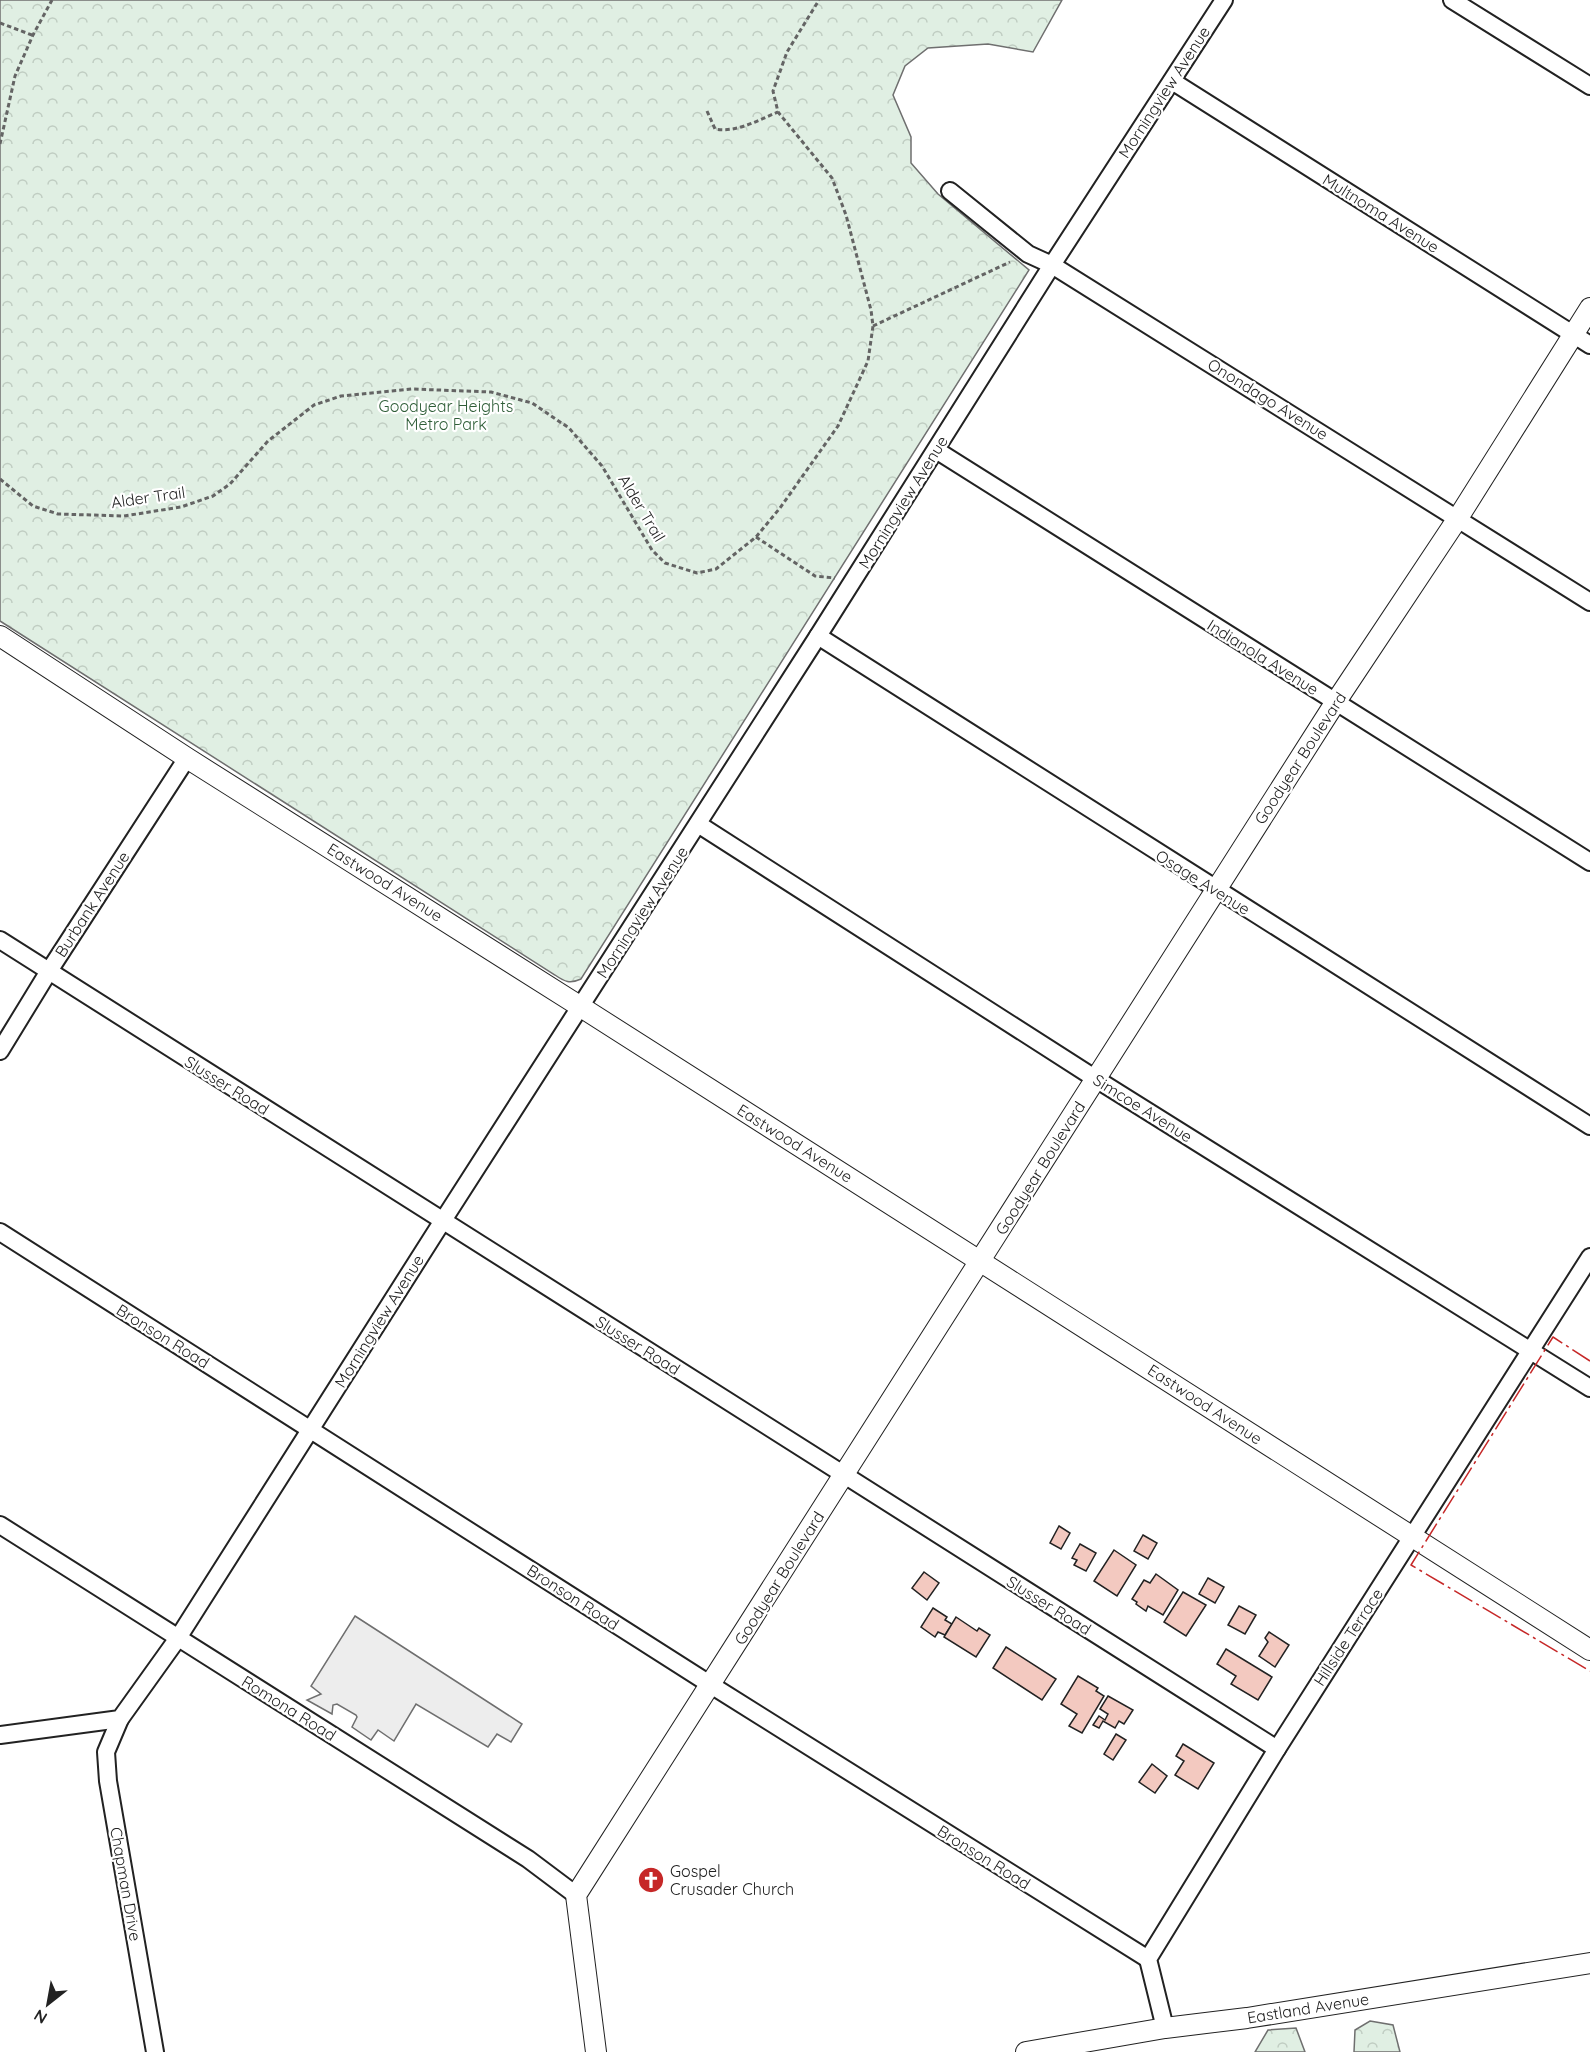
<svg xmlns="http://www.w3.org/2000/svg" width="1590" height="2052" viewBox="0 0 1590 2052" font-family="Quicksand,sans-serif">
<style>
.forest{fill:url(#forest-crowns);stroke:#6f6f6f;stroke-width:1.5}
.parking{fill:#ededed;stroke:#6f6f6f;stroke-width:1.5}
.building{fill:#f3c9c0;stroke:#222;stroke-width:1.5}
.lines{fill:none;stroke-linecap:round;stroke-linejoin:round}
.minor-casing{stroke:#222;stroke-width:20}
.tertiary-casing{stroke:#222;stroke-width:22}
.path{stroke:#646464;stroke-width:3;stroke-dasharray:4.5 3;stroke-linecap:butt}
.minor{stroke:#fff;stroke-width:16}
.tertiary{stroke:#fff;stroke-width:20}
.power{stroke:#c62828;stroke-width:1.5;stroke-dasharray:21 4.5 3 4.5;stroke-linecap:butt}
.labels{text-anchor:middle;dominant-baseline:central;stroke-width:4.5;stroke-linejoin:round;paint-order:stroke}
.street-label{font-size:16px;fill:#222;stroke:#fff}
.park-label{font-size:16px;fill:#2f5e38;stroke:#fff}
.poi-label{font-size:16px;fill:#222;stroke:#fff;text-anchor:start}
</style>
<defs>
<pattern id="forest-crowns" width="20" height="18" patternUnits="userSpaceOnUse" patternTransform="scale(1.5)"><rect width="20" height="18" fill="#e0efe3"/><path d="M2 6a3 3 0 1 1 6 0M12 15a3 3 0 1 1 6 0" fill="none" stroke="#c0cdc2"/></pattern>
</defs>
<rect width="100%" height="100%" fill="#fff"/>
<g class="forest">
<path d="M0 0H1062L1033 52 988 44 928 48 905 66 893 95 911 137V163L938 194 1029 270 581 979C570 984 565 982 555 975L0 621Z"/>
<path d="M1370 2021 1393 2025 1400 2052H1354L1355 2030Z"/>
<path d="M1296 2028 1305 2052H1255L1268 2030Z"/>
</g>
<path class="parking" d="M355 1616 522 1724 511 1742 497 1734 488 1747 416 1704 394 1741 378 1730 371 1740 352 1727 357 1717 356 1715 337 1704 333 1705 332 1714 307 1700 321 1694 311 1686Z"/>
<g class="building">
<path d="M1059 1526 1070 1533 1061 1549 1050 1543Z"/>
<path d="M1143 1535 1157 1543 1148 1559 1134 1551Z"/>
<path d="M1080 1544 1096 1553 1086 1571 1074 1565 1077 1560 1072 1558Z"/>
<path d="M1114 1550 1136 1565 1117 1596 1094 1581Z"/>
<path d="M924 1572 939 1583 927 1600 912 1588Z"/>
<path d="M1156 1574 1178 1590 1163 1615 1148 1606 1146 1611 1136 1604 1137 1602 1132 1599 1144 1580 1150 1583Z"/>
<path d="M1208 1578 1224 1587 1215 1603 1199 1594Z"/>
<path d="M1183 1592 1206 1605 1186 1636 1164 1622Z"/>
<path d="M1239 1606 1256 1615 1245 1634 1228 1625Z"/>
<path d="M933 1608 947 1617 945 1620 952 1624 945 1635 938 1632 935 1637 921 1627Z"/>
<path d="M956 1617 977 1631 979 1628 990 1635 976 1657 944 1637Z"/>
<path d="M1269 1632 1289 1645 1275 1667 1259 1656 1268 1642 1265 1638Z"/>
<path d="M1006 1647 1056 1679 1042 1700 993 1668Z"/>
<path d="M1226 1649 1272 1677 1258 1700 1231 1684 1236 1676 1217 1664Z"/>
<path d="M1078 1676 1098 1688 1096 1691 1104 1696 1082 1733 1069 1726 1077 1714 1061 1704Z"/>
<path d="M1108 1696 1133 1710 1124 1724 1119 1721 1115 1728 1103 1721 1099 1728 1093 1725 1099 1716 1105 1720 1108 1714 1100 1709Z"/>
<path d="M1116 1734 1126 1740 1113 1760 1104 1754Z"/>
<path d="M1183 1744 1214 1763 1198 1789 1175 1775 1184 1761 1176 1756Z"/>
<path d="M1152 1764 1167 1776 1155 1793 1139 1782Z"/>
</g>
<g class="lines">
<g class="minor-casing">
<g id="minor">
<path d="M1452 0 1590 86"/>
<path d="M1172 81 1590 345"/>
<path d="M950 191 1028 254 1052 265 1590 602"/>
<path d="M936 450 1590 862"/>
<path d="M818 636 1590 1126"/>
<path d="M698 824 1096 1079 1590 1388"/>
<path d="M0 940 1277 1749"/>
<path d="M0 1051 49 971 187 758"/>
<path d="M0 1232 711 1685 1148 1959"/>
<path d="M0 1525 528 1859 576 1895"/>
<path d="M120 1719 106 1752 108 1781 155 2052"/>
<path d="M0 1735 120 1719 178 1638 442 1222 818 636 1052 265 1224 0"/>
<path d="M1165 2028 1148 1959 1277 1749 1590 1257"/>
</g>
</g>
<g class="tertiary-casing">
<g id="tertiary">
<path d="M0 636 187 758 581 1007 1590 1650"/>
<path d="M596 2052 576 1895 1335 703 1458 518 1590 308"/>
<path d="M1026 2052 1165 2028 1247 2018 1590 1963"/>
</g>
</g>
<g class="path">
<path d="M0 23 32 35"/>
<path d="M707 111 715 129C737 133 758 120 778 112"/>
<path d="M0 144 15 76 33 35 52 0"/>
<path d="M873 326 1010 262"/>
<path d="M0 479 33 506 58 514 124 516 181 507 213 496 230 484 268 441 314 405 341 396 412 389 491 392 532 403 569 428 602 466 652 550 665 563 697 573 716 569 756 537 780 508 838 426 868 361 873 326 871 310 846 215 832 178 778 112 773 91 787 52 819 0"/>
<path d="M756 537 815 576 835 578"/>
</g>
<use href="#minor" class="minor"/>
<use href="#tertiary" class="tertiary"/>
<path class="power" d="M1590 1361 1553 1337 1411 1565 1590 1671"/>
</g>
<defs>
<g id="church-disc" transform="scale(1.35)"><circle r="9.5" fill="#c62828" stroke="#fff"/><path d="M-1.2-6h2.4v3.5h3.3v2.4h-3.3V6h-2.4V-.1h-3.3v-2.4h3.3Z" fill="#fff"/></g>
</defs>
<g fill-rule="evenodd">
<use href="#church-disc" x="651" y="1880"/>
</g>
<g class="labels">
<g class="street-label">
<text transform="translate(1164 92) rotate(-57)">Morningview Avenue</text>
<text transform="translate(1381 213) rotate(32)">Multnoma Avenue</text>
<text transform="translate(1268 399) rotate(32)">Onondago Avenue</text>
<text transform="translate(148 497) rotate(-8)">Alder Trail</text>
<text transform="translate(903 502) rotate(-58)">Morningview Avenue</text>
<text transform="translate(642 508) rotate(59)">Alder Trail</text>
<text transform="translate(1263 657) rotate(32)">Indianola Avenue</text>
<text transform="translate(1300 758) rotate(-57)">Goodyear Boulevard</text>
<text transform="translate(385 882) rotate(32)">Eastwood Avenue</text>
<text transform="translate(1203 882) rotate(32)">Osage Avenue</text>
<text transform="translate(92 904) rotate(-57)">Burbank Avenue</text>
<text transform="translate(642 912) rotate(-57)">Morningview Avenue</text>
<text transform="translate(227 1085) rotate(32)">Slusser Road</text>
<text transform="translate(1143 1108) rotate(32)">Simcoe Avenue</text>
<text transform="translate(795 1143) rotate(32)">Eastwood Avenue</text>
<text transform="translate(1040 1168) rotate(-58)">Goodyear Boulevard</text>
<text transform="translate(379 1321) rotate(-58)">Morningview Avenue</text>
<text transform="translate(163 1336) rotate(32)">Bronson Road</text>
<text transform="translate(638 1345) rotate(32)">Slusser Road</text>
<text transform="translate(1205 1404) rotate(33)">Eastwood Avenue</text>
<text transform="translate(779 1578) rotate(-58)">Goodyear Boulevard</text>
<text transform="translate(573 1597) rotate(33)">Bronson Road</text>
<text transform="translate(1049 1605) rotate(32)">Slusser Road</text>
<text transform="translate(1348 1637) rotate(-57)">Hillside Terrace</text>
<text transform="translate(289 1708) rotate(32)">Romona Road</text>
<text transform="translate(984 1857) rotate(32)">Bronson Road</text>
<text transform="translate(126 1884) rotate(80)">Chapman Drive</text>
<text transform="translate(1308 2008) rotate(-9)">Eastland Avenue</text>
</g>
<g class="park-label">
<text x="446" y="406">Goodyear Heights<tspan x="446" dy="18">Metro Park</tspan></text>
</g>
<g class="poi-label">
<text x="670" y="1871">Gospel<tspan x="670" dy="18">Crusader Church</tspan></text>
</g>
</g>
<g transform="translate(48 2004) rotate(211)" stroke="#ffffff" stroke-width="4.5" paint-order="stroke">
<path d="M0-4.5L10 22L0 15L-10 22Z" fill="#222222"/>
<text y="-9" font-size="16" font-weight="bold" text-anchor="middle" fill="#222222">N</text>
</g>
</svg>
